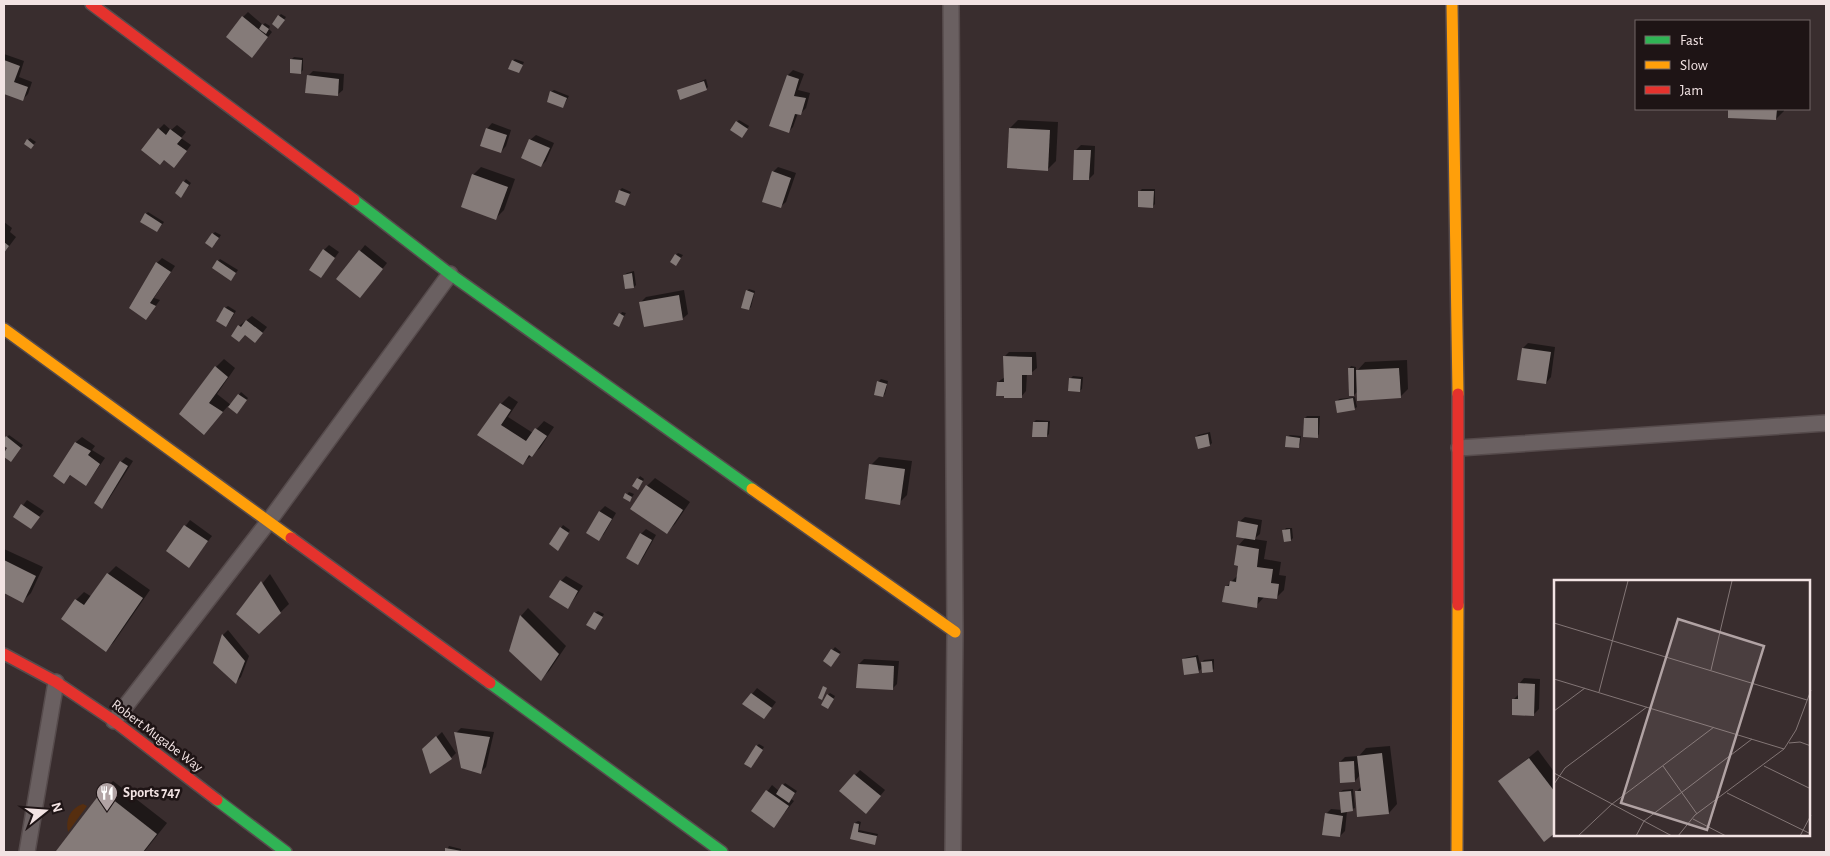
<svg xmlns="http://www.w3.org/2000/svg" width="1830" height="856" viewBox="0 0 1830 856" font-family="'Alegreya Sans',sans-serif">
<style>
.green{fill:#562e0f}
.shadow{fill:#0007}
.building{fill:#857b79}
.lines{fill:none;stroke-linecap:round;stroke-linejoin:round}
.street-casing{stroke:#564b4c;stroke-width:18}
.fast-casing{stroke:#564b4c;stroke-width:14}
.slow-casing{stroke:#564b4c;stroke-width:14}
.jam-casing{stroke:#564b4c;stroke-width:14}
.street{stroke:#6a6061;stroke-width:15}
.fast{stroke:#30b455;stroke-width:11}
.slow{stroke:#ff9f0a;stroke-width:11}
.jam{stroke:#e5322d;stroke-width:11}
.labels{text-anchor:middle;dominant-baseline:central;stroke-width:5;stroke-linejoin:round;paint-order:stroke}
.street-label{font-size:14px;fill:#f2e3e3;stroke:#1e1415}
.poi-label{font-size:14px;font-weight:bold;fill:#f2e3e3;stroke:#1e1415;text-anchor:start}
.inset-road{fill:none;stroke:#837676;stroke-width:1}
.view{fill:#b1a3a4;fill-opacity:0.15;stroke:#b1a3a4;stroke-width:2.5}
.inset-edge{fill:none;stroke:#f2e3e3;stroke-width:2.5}
</style>
<rect width="100%" height="100%" fill="#392d2e"/>
<path class="green" d="M83 804 87 806 68 832C65 820 70 808 83 804Z"/>
<g class="shadow">
<path d="M248 12 263 25 265 23 270 26 269 29 272 32 257 51 243 17Z"/>
<path d="M281 14 286 17 280 25 279 16Z"/>
<path d="M4 54 24 61 19 77 32 82 28 94 23 99 4 93Z"/>
<path d="M294 57 303 58V70L301 72 291 60Z"/>
<path d="M515 59 524 62 519 72 513 61Z"/>
<path d="M793 70 804 74 798 90 810 93 806 108 800 114 798 113 793 127 788 132 771 125 788 75Z"/>
<path d="M313 71 344 74 343 90 337 95 308 76Z"/>
<path d="M706 79 708 87 706 89 678 91Z"/>
<path d="M554 90 569 96 563 107 551 92Z"/>
<path d="M1729 109H1784V111L1776 119 1729 117Z"/>
<path d="M739 120 749 126 744 134 737 122Z"/>
<path d="M1018 120 1058 122 1056 161 1048 169 1010 128Z"/>
<path d="M492 123 511 130 506 146 501 152 487 129Z"/>
<path d="M164 124 171 130 177 125 186 132 181 138 191 145 179 161 164 159 159 129Z"/>
<path d="M536 135 554 143 546 161 541 166 530 140Z"/>
<path d="M30 138 36 142 33 145 28 140Z"/>
<path d="M1081 145 1095 146 1094 174 1089 179 1076 150Z"/>
<path d="M481 167 515 179 504 210 496 218 473 175Z"/>
<path d="M778 167 796 173 786 202 780 207 773 172Z"/>
<path d="M186 179 191 183 183 194 184 182Z"/>
<path d="M622 188 631 192 625 204 620 190Z"/>
<path d="M1142 189H1155V204L1153 206 1140 191Z"/>
<path d="M148 212 164 222 157 231 146 214Z"/>
<path d="M4 222 12 228 10 232 16 237 4 253Z"/>
<path d="M215 232 221 235 215 244 213 234Z"/>
<path d="M329 245 339 252 321 277 324 250Z"/>
<path d="M365 245 387 263 360 297 338 279Z"/>
<path d="M678 253 683 255 678 262 676 255Z"/>
<path d="M162 258 175 266 154 298 160 300 146 319 157 263Z"/>
<path d="M220 259 238 270 233 277 218 261Z"/>
<path d="M634 271 636 285 634 287 624 275 627 273Z"/>
<path d="M749 289 755 291 751 307 749 309 747 291Z"/>
<path d="M684 290 688 314 682 319 641 302 646 297Z"/>
<path d="M228 306 236 311 228 324 225 308Z"/>
<path d="M622 312 626 313 620 323 615 324Z"/>
<path d="M252 316 267 327 260 336 246 334 239 326Z"/>
<path d="M1528 343 1555 347 1551 377 1546 383 1523 348Z"/>
<path d="M1009 352H1036L1037 368 1031 373H1027L1026 391 1021 397 998 382 1005 377 1004 357Z"/>
<path d="M224 359 235 368 217 394 231 405 241 392 248 398 237 412 228 406 204 433 180 414 216 367Z"/>
<path d="M1407 360 1408 389 1400 397 1358 391 1354 395 1349 369 1351 366 1356 367V372L1365 362Z"/>
<path d="M1073 376 1083 377 1082 389 1079 391 1071 378Z"/>
<path d="M881 379 888 381 885 394 883 396 878 382Z"/>
<path d="M509 396 518 402 508 417 533 433 544 421 554 427 540 448 523 463 479 435 501 404Z"/>
<path d="M1355 397 1357 407 1354 409 1337 402 1339 399Z"/>
<path d="M1307 416H1320L1319 434 1317 437 1305 418Z"/>
<path d="M1036 420 1050 421 1049 434 1047 436 1034 422Z"/>
<path d="M1210 432 1212 443 1210 445 1196 437 1198 435Z"/>
<path d="M9 435 23 445 11 461 4 455 9 448 4 444V441Z"/>
<path d="M1290 435 1301 436 1300 445 1298 447 1287 437Z"/>
<path d="M82 437 95 446 92 450 105 458 86 485 71 475 64 482 55 476 76 442Z"/>
<path d="M126 457 133 461 107 502 102 507 121 462Z"/>
<path d="M879 457 912 461 907 495 899 503 871 465Z"/>
<path d="M640 476 644 479 640 486H633Z"/>
<path d="M655 478 690 502 675 524 667 532 647 486Z"/>
<path d="M629 492 634 494 630 500 624 498Z"/>
<path d="M27 500 44 511 31 527 15 516Z"/>
<path d="M605 506 616 513 604 534 599 539 587 532 600 511Z"/>
<path d="M1245 517 1262 520 1260 534 1254 539 1267 541 1264 559 1281 562 1279 575 1286 576 1284 590 1276 598 1265 596 1256 606 1226 587 1238 575 1239 565 1238 546 1246 537 1239 522Z"/>
<path d="M190 520 212 536 189 566 167 551Z"/>
<path d="M563 525 570 530 560 547 561 528Z"/>
<path d="M1286 528H1292L1293 538 1291 540 1284 531Z"/>
<path d="M646 529 656 535 643 558 638 564 641 534Z"/>
<path d="M4 549 43 567 31 593 23 601 4 592Z"/>
<path d="M116 566 150 590 114 642 106 650 76 600 84 592 92 597 108 574Z"/>
<path d="M270 574 289 604 259 633 238 614Z"/>
<path d="M566 576 583 586 568 608 561 581Z"/>
<path d="M528 608 566 646 549 671 541 679 510 650 521 616Z"/>
<path d="M598 611 604 614 597 626 595 613Z"/>
<path d="M228 630 249 656 241 677 236 682 214 662 223 635Z"/>
<path d="M835 647 841 652 833 663 824 661Z"/>
<path d="M1198 655 1200 664 1204 660 1214 659V669L1212 671 1202 668 1199 671 1183 660 1185 658Z"/>
<path d="M864 659 899 661 897 684 892 689 858 687 859 664Z"/>
<path d="M1524 678 1540 679 1539 709 1534 714 1514 699 1519 694V684Z"/>
<path d="M757 688 776 702 764 718 744 704Z"/>
<path d="M830 693 835 696 830 705 828 695Z"/>
<path d="M461 728 494 732 486 767 481 772 456 733Z"/>
<path d="M442 732 456 753 451 758 429 744Z"/>
<path d="M759 744 764 747 753 764 757 746Z"/>
<path d="M1390 746 1397 804 1389 813 1356 792 1362 786 1360 775 1355 781 1340 762 1345 757 1359 756 1366 748Z"/>
<path d="M1538 750 1555 773V832L1500 781Z"/>
<path d="M860 770 885 790 871 807 841 791Z"/>
<path d="M113 781 167 823 144 852H60L57 851 103 791Z"/>
<path d="M785 783 797 791 791 799 794 801 774 826 753 811 772 785 779 791Z"/>
<path d="M1353 789 1355 808 1347 811 1345 831 1340 836 1326 814 1331 809 1342 810 1340 792 1343 790Z"/>
<path d="M858 821 861 822 859 830 878 834 874 844 851 838 855 823Z"/>
<path d="M449 846 461 849V852H446Z"/>
</g>
<g class="building">
<path d="M278 15 285 20 278 29 272 24Z"/>
<path d="M242 16 268 37 252 58 226 37Z"/>
<path d="M262 24 269 29 266 34 259 29Z"/>
<path d="M290 59 302 60 301 74 290 73Z"/>
<path d="M4 60 20 66 14 82 28 87 23 101 4 94Z"/>
<path d="M512 60 523 65 519 73 508 69Z"/>
<path d="M307 75 339 79 338 96 305 93Z"/>
<path d="M787 75 799 79 794 96 806 98 801 115 795 114 789 133 769 126Z"/>
<path d="M704 81 707 90 680 100 677 90Z"/>
<path d="M550 91 567 98 563 108 547 102Z"/>
<path d="M1728 109H1777L1776 120 1728 118Z"/>
<path d="M736 121 748 129 742 138 730 130Z"/>
<path d="M158 128 166 135 170 129 182 138 177 144 187 151 174 168 164 160 160 165 141 150Z"/>
<path d="M486 128 507 135 501 153 480 146Z"/>
<path d="M1009 128 1050 130 1048 171 1007 168Z"/>
<path d="M27 139 34 145 31 149 24 144Z"/>
<path d="M529 139 550 148 541 167 521 158Z"/>
<path d="M1074 150H1091L1089 180H1073Z"/>
<path d="M772 171 791 178 781 208 762 202Z"/>
<path d="M472 174 508 187 496 220 461 207Z"/>
<path d="M183 181 189 185 181 198 175 193Z"/>
<path d="M619 190 630 194 625 206 615 202Z"/>
<path d="M1138 191H1154L1153 208 1138 207Z"/>
<path d="M145 213 162 224 157 232 140 222Z"/>
<path d="M212 233 219 238 212 248 205 243Z"/>
<path d="M4 242 9 246 4 253Z"/>
<path d="M323 249 335 258 321 278 309 270Z"/>
<path d="M359 250 383 269 360 298 336 279Z"/>
<path d="M675 254 681 258 676 266 670 262Z"/>
<path d="M217 260 236 273 231 281 212 268Z"/>
<path d="M156 262 171 272 150 303 156 306 146 320 129 308Z"/>
<path d="M632 273 634 288 625 289 623 275Z"/>
<path d="M746 290 754 293 749 310 741 308Z"/>
<path d="M679 295 683 320 644 327 639 302Z"/>
<path d="M224 307 234 313 226 327 216 321Z"/>
<path d="M619 313 624 316 619 327 613 324Z"/>
<path d="M246 320 263 333 255 343 245 335 239 342 231 336 238 325 241 327Z"/>
<path d="M1522 348 1551 352 1546 384 1517 380Z"/>
<path d="M1003 356 1032 357V375H1022V398H1004V396H996L997 382H1004Z"/>
<path d="M215 366 228 377 209 403 223 412 204 435 179 414Z"/>
<path d="M1348 368H1354V396H1349Z"/>
<path d="M1399 368 1401 398 1357 401 1356 370Z"/>
<path d="M1069 378 1081 379 1080 392 1068 391Z"/>
<path d="M877 381 887 384 883 397 874 395Z"/>
<path d="M238 394 247 400 237 414 228 407Z"/>
<path d="M1353 398 1355 410 1337 413 1335 401Z"/>
<path d="M500 403 511 410 501 425 526 441 535 428 547 436 532 457 529 455 523 465 477 435Z"/>
<path d="M1304 418H1318V438L1303 437Z"/>
<path d="M1033 422H1048L1047 437H1032Z"/>
<path d="M1208 434 1210 446 1198 449 1195 437Z"/>
<path d="M6 436 21 448 11 462 4 457V453L7 448 4 446V439Z"/>
<path d="M1286 436 1300 438 1299 448 1285 447Z"/>
<path d="M75 442 91 451 88 455 100 464 86 486 70 475 64 484 53 476Z"/>
<path d="M120 461 128 466 102 509 94 503Z"/>
<path d="M869 464 905 469 900 505 865 499Z"/>
<path d="M637 478 643 481 638 490 632 486Z"/>
<path d="M646 485 683 510 667 534 630 509Z"/>
<path d="M625 493 632 497 630 502 623 498Z"/>
<path d="M21 504 40 517 31 529 13 517Z"/>
<path d="M599 511 612 519 599 541 586 533Z"/>
<path d="M1238 521 1258 525 1255 540 1236 537Z"/>
<path d="M184 525 208 541 189 568 166 551Z"/>
<path d="M560 527 569 533 558 551 549 544Z"/>
<path d="M1290 529 1291 541 1284 542 1282 530Z"/>
<path d="M640 533 652 540 638 565 626 558Z"/>
<path d="M1237 545 1259 549 1257 567 1273 569 1271 583 1279 584 1277 599 1258 597 1257 608 1222 602 1225 586H1229L1230 581 1236 582 1238 566 1234 565Z"/>
<path d="M4 560 36 576 23 603 4 593Z"/>
<path d="M107 573 143 598 106 652 61 619 75 599 84 605Z"/>
<path d="M560 580 578 591 568 609 549 597Z"/>
<path d="M261 581 281 613 259 634 236 614Z"/>
<path d="M594 612 603 617 595 630 586 625Z"/>
<path d="M520 615 559 654 541 681 509 651Z"/>
<path d="M222 634 245 661 236 684 213 663Z"/>
<path d="M831 649 840 654 831 667 823 661Z"/>
<path d="M1196 657 1199 673 1184 675 1182 659Z"/>
<path d="M1212 661 1213 672 1202 673 1201 662Z"/>
<path d="M858 664 894 666 893 690 856 688Z"/>
<path d="M1518 683 1535 684 1534 716 1512 715V699H1518Z"/>
<path d="M823 686 827 688 822 700 818 698Z"/>
<path d="M751 693 772 708 764 719 742 704Z"/>
<path d="M827 694 834 699 828 709 821 705Z"/>
<path d="M454 732 490 737 481 774 461 768Z"/>
<path d="M436 736 452 759 430 774 422 749Z"/>
<path d="M756 745 763 750 751 768 744 764Z"/>
<path d="M1382 753 1389 814 1357 817 1355 791H1361L1357 756Z"/>
<path d="M1529 758 1555 792V833L1544 842 1498 781Z"/>
<path d="M1354 761 1355 782 1340 783 1339 762Z"/>
<path d="M854 774 881 796 866 814 839 791Z"/>
<path d="M782 784 795 793 789 803 776 794Z"/>
<path d="M766 790 789 806 774 828 751 811Z"/>
<path d="M102 791 157 834 143 852H58L56 851Z"/>
<path d="M1351 791 1353 811 1341 813 1339 792Z"/>
<path d="M1325 813 1343 816 1340 837 1322 835Z"/>
<path d="M854 823 859 824 858 832 877 836 875 845 850 839Z"/>
<path d="M445 848 462 851V852H445Z"/>
</g>
<g class="lines">
<g class="street-casing">
<g id="street">
<path d="M951 4 955 632 953 852"/>
<path d="M1459 448 1826 423"/>
<path d="M114 721 269 521 450 274"/>
<path d="M27 852 56 682"/>
</g>
</g>
<g class="fast-casing">
<g id="fast">
<path d="M354 200 450 274 752 489"/>
<path d="M490 683 722 852"/>
<path d="M217 800 286 852"/>
</g>
</g>
<g class="slow-casing">
<g id="slow">
<path d="M1452 4 1458 394"/>
<path d="M4 329 291 538"/>
<path d="M752 489 955 632"/>
<path d="M1457 852 1458 605"/>
</g>
</g>
<g class="jam-casing">
<g id="jam">
<path d="M91 4 354 200"/>
<path d="M1458 394V605"/>
<path d="M291 538 490 683"/>
<path d="M4 654 56 682 114 721 217 800"/>
</g>
</g>
<use href="#street" class="street"/>
<use href="#fast" class="fast"/>
<use href="#slow" class="slow"/>
<use href="#jam" class="jam"/>
</g>
<defs>
<g id="restaurant-pin" transform="scale(1.125)"><path d="M0 17L-7.5 6A9.5 9.5 0 1 1 7.5 6Z" fill="#b1a3a4" stroke="#1e1415"/><path d="M-5-6h1v4h1v-4h1v4h1v-4h1v5L-1.5 .5V6h-2V.5L-5-1ZM5-6V6H3V1.5H1.5Q1.5-4 5-6Z" fill="#fff"/></g>
</defs>
<g fill-rule="evenodd">
<use href="#restaurant-pin" x="107" y="793"/>
</g>
<g class="labels">
<g class="street-label">
<text transform="translate(157 736) rotate(37)">Robert Mugabe Way</text>
</g>
<g class="poi-label">
<text x="123" y="793">Sports 747</text>
</g>
</g>
<g transform="translate(1554 580)">
<rect width="256" height="256" fill="#392d2e"/>
<path class="inset-road" d="M0 43 253 120M157 90 178 1M0 99 230 169M45 112 74 1M0 131 31 108M235 163 246 162 257 166M109 186 143 234M210 186 257 209M0 193 118 256M0 204 11 188 93 127M173 213 257 254M139 239 172 256M24 256 58 224 160 147M82 256 90 241 198 159M124 256 141 235 230 169 242 150 257 110M246 256 257 235"/>
<path class="view" d="M124 39 210 66 153 250 67 223Z"/>
<rect width="256" height="256" class="inset-edge"/>
</g>
<rect width="1830" height="856" fill="none" stroke="#f2e3e3" stroke-width="10"/>
<rect x="1635" y="20" width="175" height="90" fill="#1e1415" stroke="#736767"/>
<rect x="1645" y="36" width="25" height="8" fill="#30b455" stroke="#736767"/>
<text x="1680" y="45" font-size="15" fill="#f2e3e3">Fast</text>
<rect x="1645" y="61" width="25" height="8" fill="#ff9f0a" stroke="#736767"/>
<text x="1680" y="70" font-size="15" fill="#f2e3e3">Slow</text>
<rect x="1645" y="86" width="25" height="8" fill="#e5322d" stroke="#736767"/>
<text x="1680" y="95" font-size="15" fill="#f2e3e3">Jam</text>
<g transform="translate(45 811) rotate(73)" stroke="#1e1415" stroke-width="4" paint-order="stroke">
<path d="M0-4L9 19L0 12L-9 19Z" fill="#f2e3e3"/>
<text y="-8" font-size="14" font-weight="bold" text-anchor="middle" fill="#f2e3e3">N</text>
</g>
</svg>
